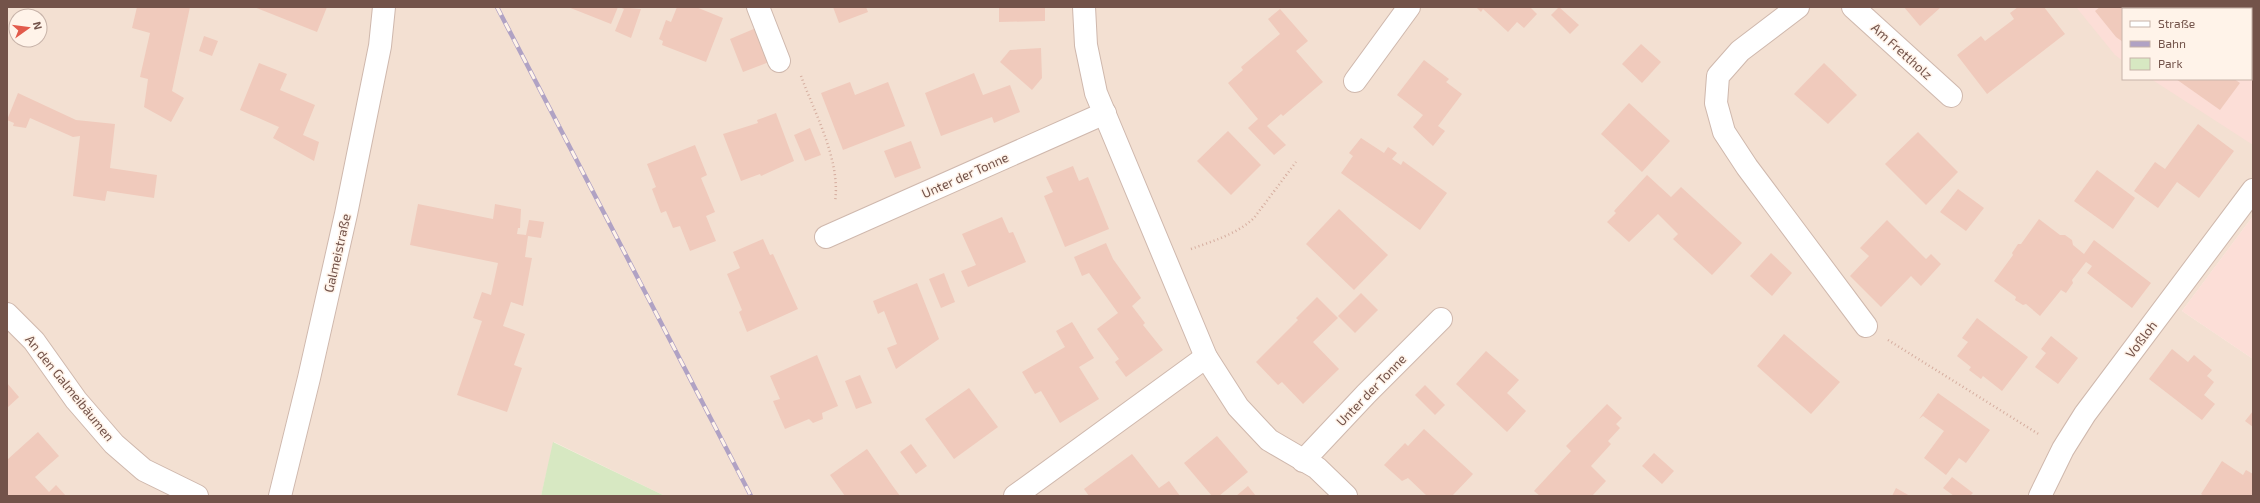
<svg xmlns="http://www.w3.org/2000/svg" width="2260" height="503" viewBox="0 0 2260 503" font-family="'Exo 2',sans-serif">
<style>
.residential{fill:#f3e0d2;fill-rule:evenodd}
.commercial{fill:#fcded7}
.green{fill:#d7e8c2}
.building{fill:#f0cabc}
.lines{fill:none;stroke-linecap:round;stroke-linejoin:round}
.minor-casing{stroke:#cfb8ad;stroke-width:24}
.path{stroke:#d5ad9f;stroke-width:2.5;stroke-dasharray:1 3;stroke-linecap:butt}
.minor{stroke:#fff;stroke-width:22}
.rail-casing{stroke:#b0a2c4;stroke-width:4.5}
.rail{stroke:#fff3e9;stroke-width:3;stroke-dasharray:9;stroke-linecap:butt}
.labels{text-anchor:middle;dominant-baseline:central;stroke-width:3;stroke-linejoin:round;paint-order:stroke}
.street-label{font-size:13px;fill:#73534a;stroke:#fff3e9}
</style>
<rect width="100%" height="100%" fill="#fbefe3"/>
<path class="residential" d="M7 7H2253V216L2182 311 2253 359V496H665L554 442 541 496H7ZM2123 9H2251V79H2123ZM16 16H40V40H16Z"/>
<g class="commercial">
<path d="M2076 7H2253V145L2151 79H2251V9H2123V61L2115 55Z"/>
<path d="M2253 216V359L2182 311Z"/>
</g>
<path class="green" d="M553 442 665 496H541Z"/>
<g class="building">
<path d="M137 7H190L172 91 184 98 171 122 144 107 148 79 140 77 150 33 132 28Z"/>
<path d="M254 7H327L317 32Z"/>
<path d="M568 7H618L611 24Z"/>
<path d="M619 7 641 9 631 38 615 31 624 9Z"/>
<path d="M677 7H696L723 18 706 62 662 45 663 41 659 39 666 20 671 22Z"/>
<path d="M833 7H866L868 12 839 23Z"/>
<path d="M999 7H1045V21L999 22Z"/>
<path d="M1476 7H1530L1537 14 1524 28 1517 22 1508 32 1483 9 1481 12Z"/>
<path d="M1559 7 1579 25 1570 34 1551 15Z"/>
<path d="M1904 7H1941L1920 26Z"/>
<path d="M2018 7H2044L2065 34 1987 94 1957 55 1981 36 1985 41 2014 19 2010 13Z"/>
<path d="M2100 7H2139L2141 9H2123V42L2116 37 2095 11Z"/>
<path d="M1280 9 1308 41 1296 51 1323 82 1283 116 1281 114 1267 126 1286 145 1274 155 1248 128 1258 119 1228 83 1243 70 1241 67 1280 34 1268 19Z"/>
<path d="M756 28 769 62 743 72 730 39Z"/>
<path d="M204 36 218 41 212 56 199 51Z"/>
<path d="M1641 44 1661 62 1642 83 1622 64Z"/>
<path d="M1041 48 1042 78 1032 90 1000 62 1010 50Z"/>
<path d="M1424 60 1449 79 1446 82 1462 94 1438 126 1445 131 1433 146 1413 127 1423 115 1397 95Z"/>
<path d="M259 63 287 74 280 90 315 105 303 135 319 142 314 161 273 138 279 127 240 110Z"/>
<path d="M1824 63 1857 95 1828 124 1794 94Z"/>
<path d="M974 73 983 95 1010 85 1020 112 994 123 992 117 941 136 925 93Z"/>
<path d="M2176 79H2234L2240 83 2220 110Z"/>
<path d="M850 82 855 95 888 82 905 126 843 150 821 93Z"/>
<path d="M18 93 76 120 115 124 110 168 157 175 154 198 107 191 105 201 73 196 80 136 73 137 30 118 26 128 13 126 14 123 7 120Z"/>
<path d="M1629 103 1670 141 1642 172 1601 134Z"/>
<path d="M776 113 794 161 761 176 760 174 741 181 723 134 758 123 757 120Z"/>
<path d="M2198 124 2234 151 2199 198 2177 182 2158 208 2134 191 2155 162 2165 169Z"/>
<path d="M810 128 821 155 805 161 794 135Z"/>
<path d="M1228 131 1261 165 1231 195 1197 161Z"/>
<path d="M1918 132 1958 172 1926 205 1885 164Z"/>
<path d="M1361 138 1384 153 1388 147 1397 153 1392 159 1401 165 1403 161 1447 193 1420 230 1341 173 1353 156 1349 153Z"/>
<path d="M911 141 921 168 895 178 884 151Z"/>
<path d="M695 145 707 175 701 178 715 212 706 216 716 241 690 251 680 226 673 228 666 211 661 213 652 189 656 187 647 164Z"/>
<path d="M1073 166 1079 181 1088 177 1109 229 1065 247 1044 196 1053 192 1046 177Z"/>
<path d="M2097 170 2135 198 2113 229 2074 201Z"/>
<path d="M1647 175 1671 197 1681 187 1742 243 1712 275 1673 239 1678 234 1658 214 1629 242 1607 222 1616 213 1614 211Z"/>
<path d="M1958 189 1984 208 1966 231 1940 212Z"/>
<path d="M418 204 493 219 495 204 521 209 520 228H518L517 234 526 235 529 220 544 222 541 238 528 236 525 257 532 258 523 306 511 302 503 326 525 334 514 365 522 368 507 412 457 395 482 321 473 318 482 292 491 295 498 263 410 245Z"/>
<path d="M1339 209 1388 255 1354 290 1306 244Z"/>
<path d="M1002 217 1009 233 1013 232 1026 262 968 287 961 271 976 265 962 234Z"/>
<path d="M2039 219 2060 235H2065L2072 240 2073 245 2084 254 2094 240 2151 283 2132 308 2087 273 2092 266 2086 262 2072 280 2073 283 2066 293 2061 290 2040 316 2026 304 2023 305 2015 300 2016 297 1994 281 2013 255 2012 253 2018 244H2021Z"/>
<path d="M1887 220 1926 259 1931 254 1941 264 1921 286 1911 276 1881 307 1850 276 1869 256 1860 248Z"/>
<path d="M763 239 770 255 773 254 798 309 747 332 739 312 742 310 727 274 740 268 733 252Z"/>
<path d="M1106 243 1113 259 1141 298 1132 306 1145 323 1143 325 1163 350 1126 377 1115 362 1119 359 1097 329 1118 313 1089 273 1082 276 1074 257Z"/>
<path d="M1771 253 1792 273 1772 296 1750 276Z"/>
<path d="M944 273 955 302 941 308 929 279Z"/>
<path d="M917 283 939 339 896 369 887 348 897 344 884 311 878 314 873 301Z"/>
<path d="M1361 293 1378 310 1355 333 1338 316Z"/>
<path d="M1317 297 1338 318 1313 342 1339 369 1303 404 1282 382 1278 385 1256 362 1298 320 1296 318Z"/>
<path d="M1977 318 2028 357 2002 391 1983 376 1981 379 1969 370 1971 367 1957 356 1968 342 1962 338Z"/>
<path d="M1072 322 1094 358 1079 367 1099 399 1060 423 1041 391 1035 394 1022 372 1065 347 1056 331Z"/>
<path d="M1784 334 1840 382 1811 414 1757 366Z"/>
<path d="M2051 336 2078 358 2058 384 2035 367 2046 353 2041 349Z"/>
<path d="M2172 349 2188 362 2194 355 2212 370 2207 376 2214 382 2204 395 2215 404 2202 420 2149 379Z"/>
<path d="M1486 351 1519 380 1507 393 1526 411 1507 432 1456 384Z"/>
<path d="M817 355 838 406 822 413 823 419 813 423 809 419 785 429 773 401 780 399 770 376Z"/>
<path d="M860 375 872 403 856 409 845 381Z"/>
<path d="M7 383 19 397 7 408Z"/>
<path d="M1425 385 1445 405 1435 415 1415 395Z"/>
<path d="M969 388 998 427 954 459 925 419Z"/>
<path d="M1938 393 1990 430 1966 463 1959 458 1946 475 1924 458 1944 431 1923 416 1919 419Z"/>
<path d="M1607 404 1622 418 1616 424 1620 428 1608 441 1611 444 1591 466 1606 481 1592 496H1540L1534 491 1571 451 1566 446Z"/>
<path d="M2253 411V427L2245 421Z"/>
<path d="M1424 429 1473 474 1453 495 1455 496H1427L1408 478 1402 481 1384 465 1405 443 1408 446Z"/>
<path d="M38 432 59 456 35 477 49 492 56 485 66 496H7V460Z"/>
<path d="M1217 436 1248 472 1219 496H1212L1184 463Z"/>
<path d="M911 444 927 466 916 474 900 452Z"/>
<path d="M867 449 892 485 900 496H845L830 475Z"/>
<path d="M1654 453 1674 471 1662 484 1642 466Z"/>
<path d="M1132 454 1159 488 1169 481 1180 496H1089L1084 489Z"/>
<path d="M2222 461 2243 475 2246 470 2253 474V496H2204L2201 494Z"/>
<path d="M1952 477 1973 493 1970 496H1954L1943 488Z"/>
<path d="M1248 486 1256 496H1236Z"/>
<path d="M1896 488 1910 496H1892Z"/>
</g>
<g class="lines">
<g class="minor-casing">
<g id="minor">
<path d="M758 7 779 61"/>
<path d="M1084 7 1086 45 1096 93 1206 357 1238 407 1269 440 1317 468 1346 496"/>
<path d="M1798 7 1740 51 1718 76 1716 103 1724 132 1747 167 1866 326"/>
<path d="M1853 7 1951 96"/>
<path d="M1355 81 1409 7"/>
<path d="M826 237 1105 113"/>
<path d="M7 314 34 341 76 400 114 444 144 470 197 496"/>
<path d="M1303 461 1366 394 1441 319"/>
<path d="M280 496 309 378 346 214 380 46 384 7"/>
<path d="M1015 496 1206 357"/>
<path d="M2040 496 2063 449 2085 414 2253 190"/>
</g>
</g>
<g class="path">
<path d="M801 76C815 114 841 161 835 202"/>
<path d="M1191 249C1213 241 1237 234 1254 218L1296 162"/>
<path d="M1888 340 2040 435"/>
</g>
<use href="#minor" class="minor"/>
<g class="rail-casing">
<path id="rail" d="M497 7 751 496"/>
</g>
<use href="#rail" class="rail"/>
</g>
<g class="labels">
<g class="street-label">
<text transform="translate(1902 51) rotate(42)">Am Frettholz</text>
<text transform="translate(965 175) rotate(-24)">Unter der Tonne</text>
<text transform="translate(337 253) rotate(-77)">Galmeistraße</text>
<text transform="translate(2141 339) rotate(-53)">Voßloh</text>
<text transform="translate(70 388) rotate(51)">An den Galmeibäumen</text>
<text transform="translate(1371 390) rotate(-46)">Unter der Tonne</text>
</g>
</g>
<rect width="2260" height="503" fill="none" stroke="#73534a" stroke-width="16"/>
<rect x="2122" y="8" width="130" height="72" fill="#fff3e9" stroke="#c7b3a9"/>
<rect x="2130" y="21" width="20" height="6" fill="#ffffff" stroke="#c7b3a9"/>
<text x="2158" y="28" font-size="12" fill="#73534a">Straße</text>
<rect x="2130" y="41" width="20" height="6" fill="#b0a2c4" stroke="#c7b3a9"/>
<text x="2158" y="48" font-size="12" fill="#73534a">Bahn</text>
<rect x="2130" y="58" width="20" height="12" fill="#d7e8c2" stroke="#c7b3a9"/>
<text x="2158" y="68" font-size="12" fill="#73534a">Park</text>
<g transform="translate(28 28) rotate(76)"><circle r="19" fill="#fff3e9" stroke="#c7b3a9"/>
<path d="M0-3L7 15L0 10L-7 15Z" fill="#e25a4b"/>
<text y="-6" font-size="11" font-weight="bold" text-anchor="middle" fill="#73534a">N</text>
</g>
</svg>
